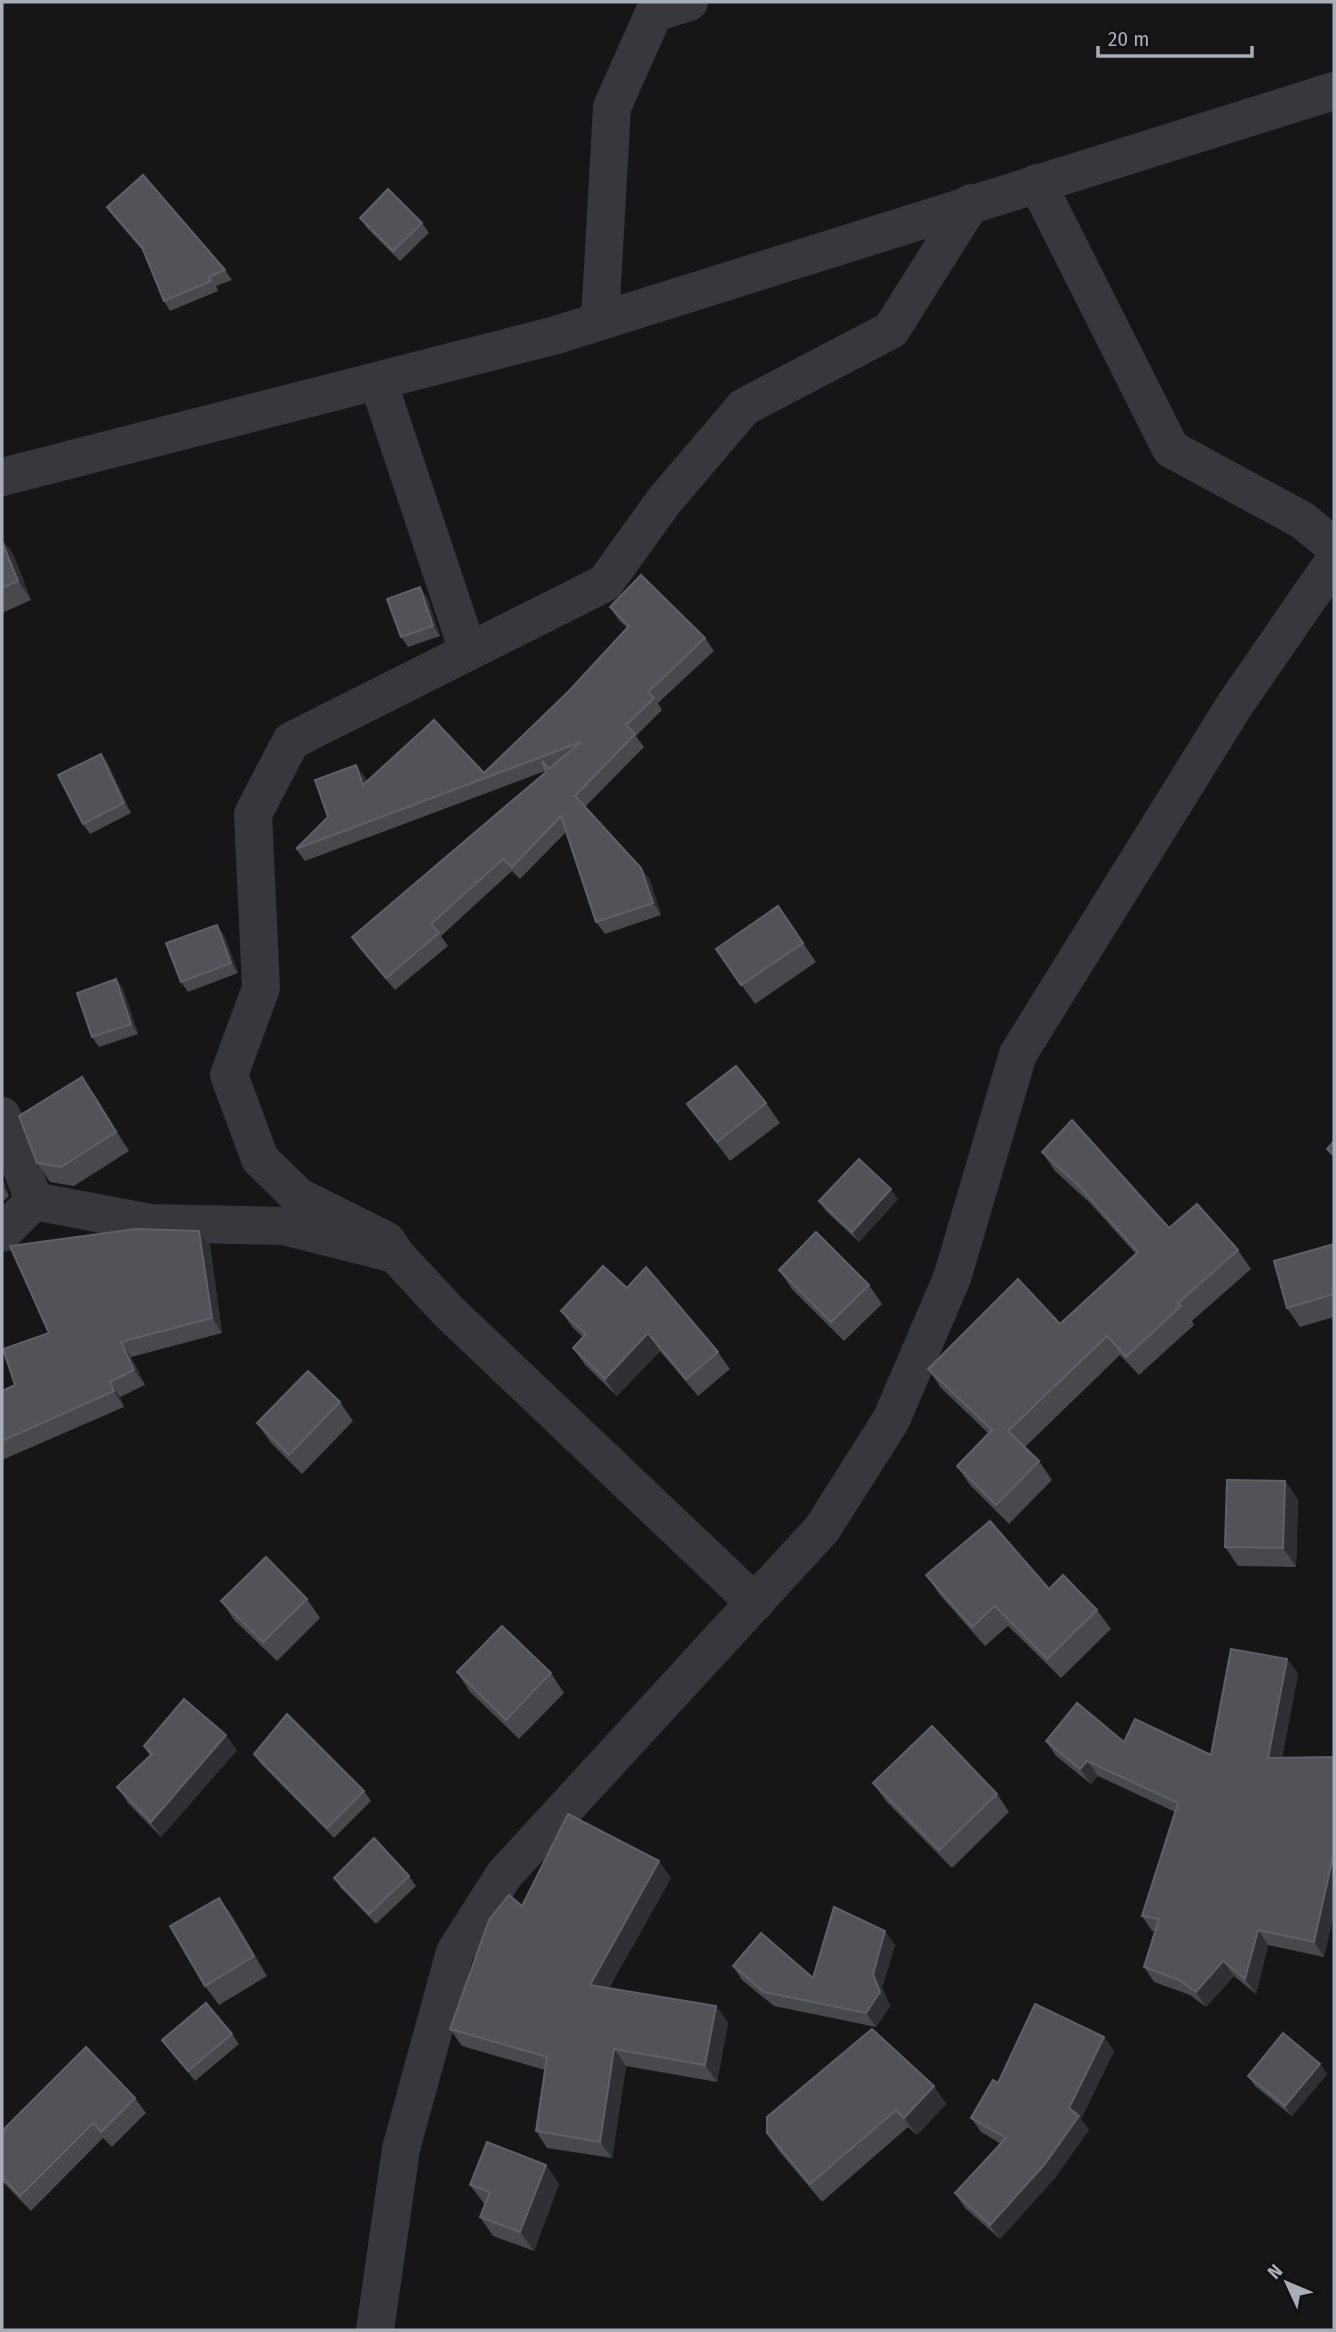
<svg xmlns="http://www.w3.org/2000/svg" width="1336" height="2332" viewBox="0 0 1336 2332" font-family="'Fira Sans Condensed',sans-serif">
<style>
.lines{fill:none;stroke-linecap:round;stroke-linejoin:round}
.minor{stroke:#37383d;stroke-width:38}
.wall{fill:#47494d}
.shaded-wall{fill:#2f3033}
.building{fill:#525359;stroke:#5f6168;stroke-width:2}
</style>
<rect width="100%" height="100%" fill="#161618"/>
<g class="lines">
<g class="minor">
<path d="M1037 183 1171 449 1302 520 1334 546"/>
<path d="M600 320 612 107 654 13 689 2"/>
<path d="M378 381 468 651"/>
<path d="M2 477 556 335 1334 91"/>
<path d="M2 1116 34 1201 150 1223 284 1226 395 1254 449 1312 755 1603"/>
<path d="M2 1233 34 1201"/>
<path d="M395 1254 387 1241 299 1197 260 1159 229 1075 261 988 253 814 291 741 605 583 664 501 744 407 891 330 971 203"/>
<path d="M375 2330 401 2149 455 1952 504 1875 822 1529 891 1420 952 1278 1018 1054 1234 706 1334 561"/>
</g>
</g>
<g class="wall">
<path d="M107 207 225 270 232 280 216 286 218 291 170 311 164 301 143 251 114 217Z"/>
<path d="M360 218 422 223 429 233 400 261 367 228Z"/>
<path d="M2 539 13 554 31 600 2 613Z"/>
<path d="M427 597 440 636 408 647 401 637Z"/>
<path d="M610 607 705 638 714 651 658 703 662 710 636 736 644 747 585 807 641 868 650 880 661 915 605 934 596 922 566 832 520 879 512 871 441 936 448 946 395 990 360 949 352 937 546 772 545 771 305 861 296 849 328 817 365 777 366 782 484 773 569 691 627 628 618 619Z"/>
<path d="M101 754 108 764 131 813 90 834 83 824Z"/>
<path d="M778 906 816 962 755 1004 716 949Z"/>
<path d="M224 935 238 973 188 992 181 982Z"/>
<path d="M116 979 123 989 138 1034 99 1047 92 1037Z"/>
<path d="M82 1077 96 1097 129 1151 74 1186 50 1182 37 1163Z"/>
<path d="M766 1103 780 1123 730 1161 687 1104Z"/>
<path d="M1042 1152 1169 1228 1238 1250 1251 1269 1192 1321 1194 1325 1139 1375 1120 1355 1025 1447 1039 1461 1052 1480 1009 1524 970 1485 957 1466 988 1433 941 1388 928 1369 1060 1324 1136 1254 1091 1204 1055 1171Z"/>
<path d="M2 1177 9 1196 2 1202Z"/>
<path d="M898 1199 859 1242 826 1211 819 1201Z"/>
<path d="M199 1231 210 1246 222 1333 131 1357 145 1385 120 1397 124 1407 2 1460V1391L15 1385 49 1333Z"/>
<path d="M1334 1244V1317L1300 1327 1287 1308Z"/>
<path d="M779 1270 869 1285 882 1304 844 1341 792 1289Z"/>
<path d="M627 1288 718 1352 730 1369 698 1396 660 1351 617 1396 585 1365 573 1348 583 1337 573 1328 561 1311Z"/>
<path d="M340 1402 353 1421 302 1474 271 1443 257 1423Z"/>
<path d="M1285 1481 1298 1500 1296 1567 1238 1566 1225 1547Z"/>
<path d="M926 1575 1049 1589 1097 1610 1111 1629 1061 1678 1008 1626 985 1646 940 1595Z"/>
<path d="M307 1599 320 1618 277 1661 235 1621 221 1601Z"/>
<path d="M1287 1659 1298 1674 1282 1758 1334 1757V1913L1324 1957 1268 1945 1256 1994 1234 1976 1206 2007 1190 1995 1154 1982 1144 1967 1155 1931H1152L1142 1916 1175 1812 1098 1776 1091 1784 1056 1756 1046 1741 1124 1742 1211 1755Z"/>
<path d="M457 1672 551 1673 564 1693 519 1739 470 1692Z"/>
<path d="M144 1746 237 1750 161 1837 128 1803 117 1787 150 1756Z"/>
<path d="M254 1754 364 1791 371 1801 334 1838 261 1764Z"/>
<path d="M873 1783 997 1794 1009 1812 952 1868 886 1801Z"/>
<path d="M409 1876 416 1886 376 1924 341 1888 334 1878Z"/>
<path d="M671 1878 609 1988 716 2006 728 2023 717 2082 626 2066 612 2158 547 2148 536 2131 545 2070 462 2046 450 2029 522 1906Z"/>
<path d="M219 1898 233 1917 267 1976 219 2005 205 1986Z"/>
<path d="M895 1945 882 1988 890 2006 876 2027 774 2006 742 1980 733 1966 813 1978Z"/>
<path d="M232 2034 239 2044 195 2081 162 2040Z"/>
<path d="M1104 2037 1114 2051 1081 2119 1089 2130 1054 2179 1000 2239 965 2208 955 2193 1001 2144 981 2132 971 2118 998 2083Z"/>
<path d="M1320 2064 1327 2074 1292 2116 1255 2086 1248 2076Z"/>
<path d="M934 2086 946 2104 917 2135 908 2127 822 2202 779 2151 767 2133Z"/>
<path d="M135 2098 146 2113 112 2147 103 2138 31 2211 2 2181V2131Z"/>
<path d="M546 2165 559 2184 534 2251 493 2236 480 2217 485 2205 470 2185Z"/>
</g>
<g class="shaded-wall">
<path d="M2 539 13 554 31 600 18 581 2 542Z"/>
<path d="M420 587 427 597 440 636 433 626Z"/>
<path d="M101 754 108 764 131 813 124 803Z"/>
<path d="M356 765 365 777 372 797 363 785Z"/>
<path d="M641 868 650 880 661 915 653 903Z"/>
<path d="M217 925 224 935 238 973 231 963Z"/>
<path d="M116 979 123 989 138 1034 131 1024Z"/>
<path d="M82 1077 96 1097 129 1151 116 1132Z"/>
<path d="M2 1177 9 1196 2 1186Z"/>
<path d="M891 1189 898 1199 859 1242 852 1232Z"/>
<path d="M199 1231 210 1246 222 1333 212 1318Z"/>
<path d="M648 1333 660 1351 617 1396 605 1379Z"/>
<path d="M121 1342 131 1357 145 1385 134 1370Z"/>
<path d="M110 1382 120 1397 124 1407 114 1391Z"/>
<path d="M1285 1481 1298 1500 1296 1567 1283 1548Z"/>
<path d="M1287 1659 1298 1674 1279 1773 1268 1758Z"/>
<path d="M226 1735 237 1750 161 1837 151 1822Z"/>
<path d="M1087 1761 1098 1776 1091 1784 1080 1769Z"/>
<path d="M1334 1852V1913L1324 1957 1314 1942Z"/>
<path d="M659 1861 671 1878 601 2002 590 1985Z"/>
<path d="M219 1898 233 1917 267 1976 254 1956Z"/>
<path d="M1258 1930 1268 1945 1256 1994 1245 1979Z"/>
<path d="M885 1931 895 1945 882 1988 890 2006 876 2027 866 2013 873 1974Z"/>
<path d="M1223 1961 1234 1976 1206 2007 1196 1992Z"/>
<path d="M716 2006 728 2023 717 2082 705 2065Z"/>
<path d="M1104 2037 1114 2051 1081 2119 1089 2130 1054 2179 1000 2239 990 2225 1069 2108Z"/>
<path d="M614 2049 626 2066 612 2158 600 2142Z"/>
<path d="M1320 2064 1327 2074 1292 2116 1285 2106Z"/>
<path d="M934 2086 946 2104 917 2135 904 2118Z"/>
<path d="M546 2165 559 2184 534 2251 520 2232Z"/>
</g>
<g class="building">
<path d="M143 175 225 270 209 277 211 281 164 301 142 247 107 207Z"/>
<path d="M388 189 422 223 393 251 360 218Z"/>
<path d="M2 542 18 581 2 588Z"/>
<path d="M641 575 705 638 648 692 654 698 626 725 635 734 575 796 641 868 653 903 596 922 561 816 512 867 503 859 431 924 439 933 386 978 352 937 546 772 542 761 549 769 581 742 296 849 328 817 315 780 356 765 363 785 434 720 484 773 569 691 629 626 610 607Z"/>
<path d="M420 587 433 626 401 637 387 599Z"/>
<path d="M101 754 124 803 83 824 58 775Z"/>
<path d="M778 906 803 943 741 985 716 949Z"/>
<path d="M217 925 231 963 181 982 166 943Z"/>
<path d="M116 979 131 1024 92 1037 77 993Z"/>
<path d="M736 1066 766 1103 717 1142 687 1104Z"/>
<path d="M82 1077 116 1132 61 1167 37 1163 19 1116Z"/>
<path d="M1072 1120 1169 1228 1197 1204 1238 1250 1178 1303 1181 1306 1126 1357 1107 1336 1008 1431 1039 1461 996 1505 957 1466 992 1430 928 1369 1018 1279 1060 1324 1138 1252 1078 1185 1042 1152Z"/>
<path d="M1334 1141V1156L1327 1149Z"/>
<path d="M859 1159 891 1189 852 1232 819 1201Z"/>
<path d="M136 1229 199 1231 212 1318 121 1342 134 1370 110 1382 114 1391 2 1441V1391L15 1385 3 1349 49 1333 10 1246Z"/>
<path d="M816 1232 869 1285 831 1322 779 1270Z"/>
<path d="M1334 1244V1294L1287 1308 1274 1261Z"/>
<path d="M603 1266 627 1288 646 1267 718 1352 686 1379 648 1333 605 1379 573 1348 586 1334 561 1311Z"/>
<path d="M308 1371 340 1402 289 1455 257 1423Z"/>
<path d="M1227 1480 1285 1481 1283 1548 1225 1547Z"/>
<path d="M990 1521 1049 1589 1063 1575 1097 1610 1047 1659 995 1606 972 1627 926 1575Z"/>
<path d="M266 1557 307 1599 263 1642 221 1601Z"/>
<path d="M502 1626 551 1673 506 1720 457 1672Z"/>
<path d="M1231 1649 1287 1659 1268 1758 1334 1757V1852L1314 1942 1258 1930 1245 1979 1223 1961 1196 1992 1179 1980 1144 1967 1159 1919 1142 1916 1178 1803 1087 1761 1080 1769 1046 1741 1077 1703 1124 1742 1135 1719 1211 1755Z"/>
<path d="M184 1699 226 1735 151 1822 117 1787 152 1754 144 1746Z"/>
<path d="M287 1714 364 1791 327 1828 254 1754Z"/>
<path d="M932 1726 997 1794 939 1850 873 1783Z"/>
<path d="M568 1814 659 1861 590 1985 716 2006 705 2065 614 2049 600 2142 536 2131 547 2057 450 2029 489 1920 509 1895 522 1906Z"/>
<path d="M374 1838 409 1876 369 1914 334 1878Z"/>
<path d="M219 1898 254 1956 205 1986 170 1926Z"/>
<path d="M834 1907 885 1931 873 1974 880 1992 866 2013 764 1992 733 1966 761 1933 813 1978Z"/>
<path d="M206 2003 232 2034 188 2071 162 2040Z"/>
<path d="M1035 2004 1104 2037 1069 2108 1079 2116 1044 2165 990 2225 955 2193 1006 2138 971 2118 993 2080 998 2083Z"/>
<path d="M872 2029 934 2086 904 2118 896 2110 810 2184 767 2133V2117Z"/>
<path d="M1283 2033 1320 2064 1285 2106 1248 2076Z"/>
<path d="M86 2047 135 2098 101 2132 93 2123 20 2196 2 2177V2131Z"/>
<path d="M487 2142 546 2165 520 2232 480 2217 490 2192 470 2185Z"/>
</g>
<rect width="1336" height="2332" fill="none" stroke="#a8adb8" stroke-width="7"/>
<g transform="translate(1287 2283) rotate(314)" stroke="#111113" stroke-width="5" paint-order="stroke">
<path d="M0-5L12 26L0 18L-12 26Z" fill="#a8adb8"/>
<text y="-10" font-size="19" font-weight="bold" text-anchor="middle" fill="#a8adb8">N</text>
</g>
<path d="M1098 46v10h154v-10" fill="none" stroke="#a8adb8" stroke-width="3.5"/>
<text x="1108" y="46" font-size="21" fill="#a8adb8" stroke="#111113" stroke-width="5" paint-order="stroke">20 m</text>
</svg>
